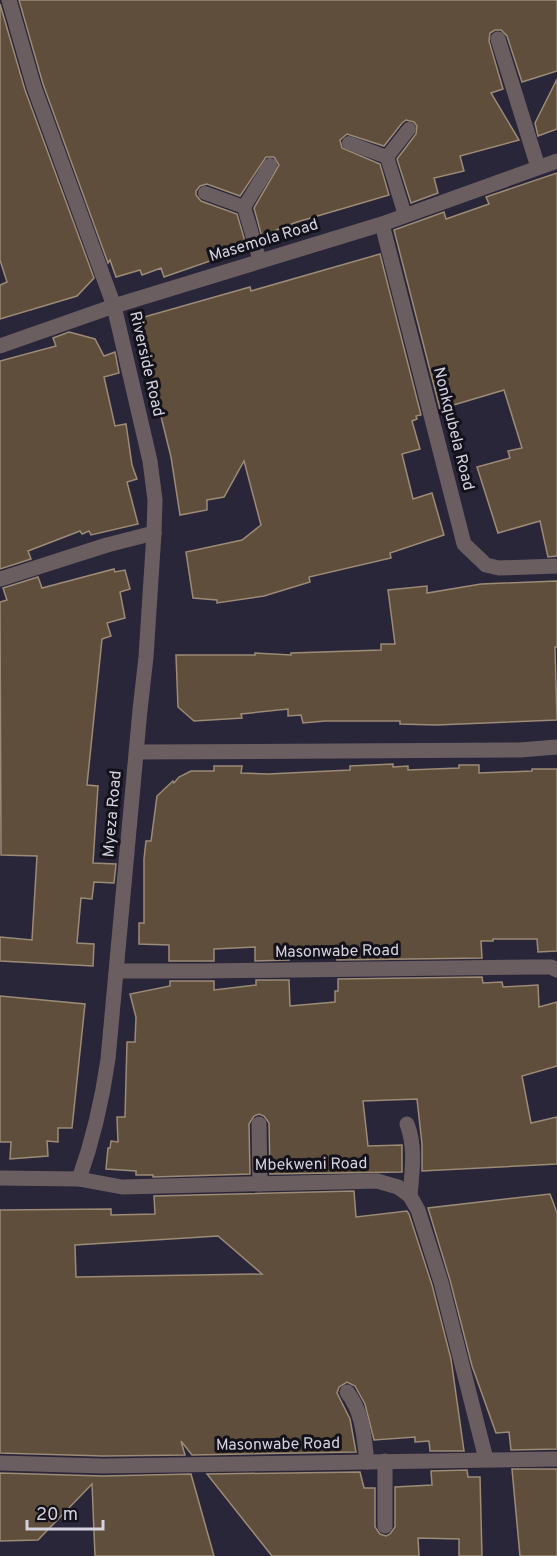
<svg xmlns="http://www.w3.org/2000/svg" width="557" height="1556" viewBox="0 0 557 1556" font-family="Overpass,sans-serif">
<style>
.building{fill:#5e4e3b;stroke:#9c8b76;stroke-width:1.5;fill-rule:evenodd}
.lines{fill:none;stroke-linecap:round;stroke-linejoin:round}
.service{stroke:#6b5e60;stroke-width:14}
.minor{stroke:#6b5e60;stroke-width:15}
.labels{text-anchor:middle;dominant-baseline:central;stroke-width:6;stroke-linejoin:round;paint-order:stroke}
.street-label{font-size:16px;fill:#d4d2df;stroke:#13111a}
</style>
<rect width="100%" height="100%" fill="#2a263a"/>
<g class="building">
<path d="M19 0H557V71L522 82 507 36 501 30H495L490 33 489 41 503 89 491 93 519 140 460 156 464 171 434 178 438 193 411 203 397 159 416 134 417 126 414 122 406 120 402 123 384 146 347 134 340 140 342 148 380 164 389 195 297 222 274 231 276 236 263 241 254 208 279 165 274 157H266L240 196 207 184 200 186 196 191V195L201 201 237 214 247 248 164 277 161 268 142 275 140 270 116 277 110 260 108 263 43 84Z"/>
<path d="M0 4 25 90 94 278 77 296 0 319V285L7 282 0 260Z"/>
<path d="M557 79V129L538 136 535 123Z"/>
<path d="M557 173V556L548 557 540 521 498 533 477 467 510 458 508 451 522 448 504 390 440 409 394 230 444 212 446 219 489 204 486 197Z"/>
<path d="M380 254 421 415 416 416 417 419 412 421 420 449 402 454 413 499 432 493 444 535 390 553 391 558 309 577 310 582 264 596 217 603V600L193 598 186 552 242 540 261 525 244 461 224 497 207 500V510L180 515 171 457 137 319 250 287 251 291Z"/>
<path d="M69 332 95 339 104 356 115 352 119 373 104 377 115 426 126 424 132 465 137 479 127 482 138 524 91 535 89 531 82 534 80 531 28 551 31 559 0 569V361L56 346 53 338Z"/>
<path d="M114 569 115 572 125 570 130 589 120 592 125 618 107 623 111 636 102 639 87 785 98 786 93 863 116 864 114 883 94 882 92 899 81 898 77 943 94 944 93 966 0 961V937L32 940 37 856 1 855 0 602 7 600 3 588 38 577 42 588Z"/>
<path d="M557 581V647H555L557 720 436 725 400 724V721H325L303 723 301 715 288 716V709L241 714 242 718 194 721 178 707 176 655H255V653L291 655V653L381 650V644H395L388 590 427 586V593L481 584Z"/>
<path d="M393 764V767L408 766V770L459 768V765H479V773L532 771V769H557V951L538 952 537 939H493V941H481L482 958 337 960 336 951 289 953V960L255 961V947L214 949V961H169V945L139 944V923H144V859L146 841H151L157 796 173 781 174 783 179 777 191 771H214V766H242L241 773 268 774 350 770V766Z"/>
<path d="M482 977 483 983 502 982 503 987 538 985 539 1007 557 1002V1066L522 1076 531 1123 557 1117V1164L422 1171V1144L417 1099 363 1101 368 1146 402 1145V1172L270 1174 269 1123 264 1116 259 1114 254 1116 249 1124 250 1174 153 1177V1175H136V1171L106 1169 108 1148H110L111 1141 118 1142 117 1117H125L127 1042H135L136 1017 130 994 170 986V981H214V990L256 985V980H289L290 1006 335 1002V991H338V979Z"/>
<path d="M0 996 85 1004 72 1128H58V1142L47 1141 48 1156 10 1159 11 1142H0Z"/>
<path d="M354 1191 356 1217 407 1211 409 1214 432 1285 451 1359 464 1451H430L429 1441 415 1442V1437L374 1440 365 1404 355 1386 347 1382 339 1387 337 1393 350 1419 356 1452 192 1455 181 1441 185 1455 103 1456 0 1453V1210L111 1209V1215L155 1214 154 1196ZM218 1236 262 1274 76 1277 75 1245Z"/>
<path d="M550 1194 557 1213V1449L511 1450 509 1432 496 1433 472 1366 450 1280 428 1208Z"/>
<path d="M512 1469H557V1556H520Z"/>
<path d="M467 1470 468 1477H480L482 1556H459V1539L418 1538 419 1556H272L207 1474 360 1472 364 1488H375V1527L380 1534 386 1536 390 1534 395 1527V1487L432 1485 431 1471Z"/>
<path d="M0 1473 103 1476 191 1474 214 1556H95L92 1484 38 1540 0 1541Z"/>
</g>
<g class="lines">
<g class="service">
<path d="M349 143 387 157 405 215"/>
<path d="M387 157 409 129"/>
<path d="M205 193 244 207 260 261"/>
<path d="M244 207 270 165"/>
</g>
<g class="minor">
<path d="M498 39 538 167"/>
<path d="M382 224 464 544 486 565 499 568 557 566"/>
<path d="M0 346 114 306 382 224 557 161"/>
<path d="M0 579 107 545 154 533"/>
<path d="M137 752 520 750 557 747"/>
<path d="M117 971H204L532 967H551L557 970"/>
<path d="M259 1124 260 1184"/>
<path d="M407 1124C416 1147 412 1172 410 1196"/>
<path d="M0 1178 79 1179C93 1140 102 1101 108 1059L140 710 146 657 154 533 155 500 150 461 114 306 34 87 9 0"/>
<path d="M79 1179 122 1187 377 1181 398 1187 410 1196 418 1210 441 1282 486 1459"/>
<path d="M347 1392C363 1412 364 1437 367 1462"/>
<path d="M0 1463 103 1466 557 1459"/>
<path d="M385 1526V1461"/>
</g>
</g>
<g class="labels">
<g class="street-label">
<text transform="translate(264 241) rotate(-17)">Masemola Road</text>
<text transform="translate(146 364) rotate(77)">Riverside Road</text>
<text transform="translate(453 429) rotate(76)">Nonkqubela Road</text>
<text transform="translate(113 814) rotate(-85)">Myeza Road</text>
<text transform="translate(337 952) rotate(-1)">Masonwabe Road</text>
<text transform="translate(311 1165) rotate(-1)">Mbekweni Road</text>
<text transform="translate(278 1445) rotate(-1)">Masonwabe Road</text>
</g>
</g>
<path d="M27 1520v9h76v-9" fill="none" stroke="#d4d2df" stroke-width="3"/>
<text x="36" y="1520" font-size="18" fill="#d4d2df" stroke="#13111a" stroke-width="4.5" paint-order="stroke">20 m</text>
</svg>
